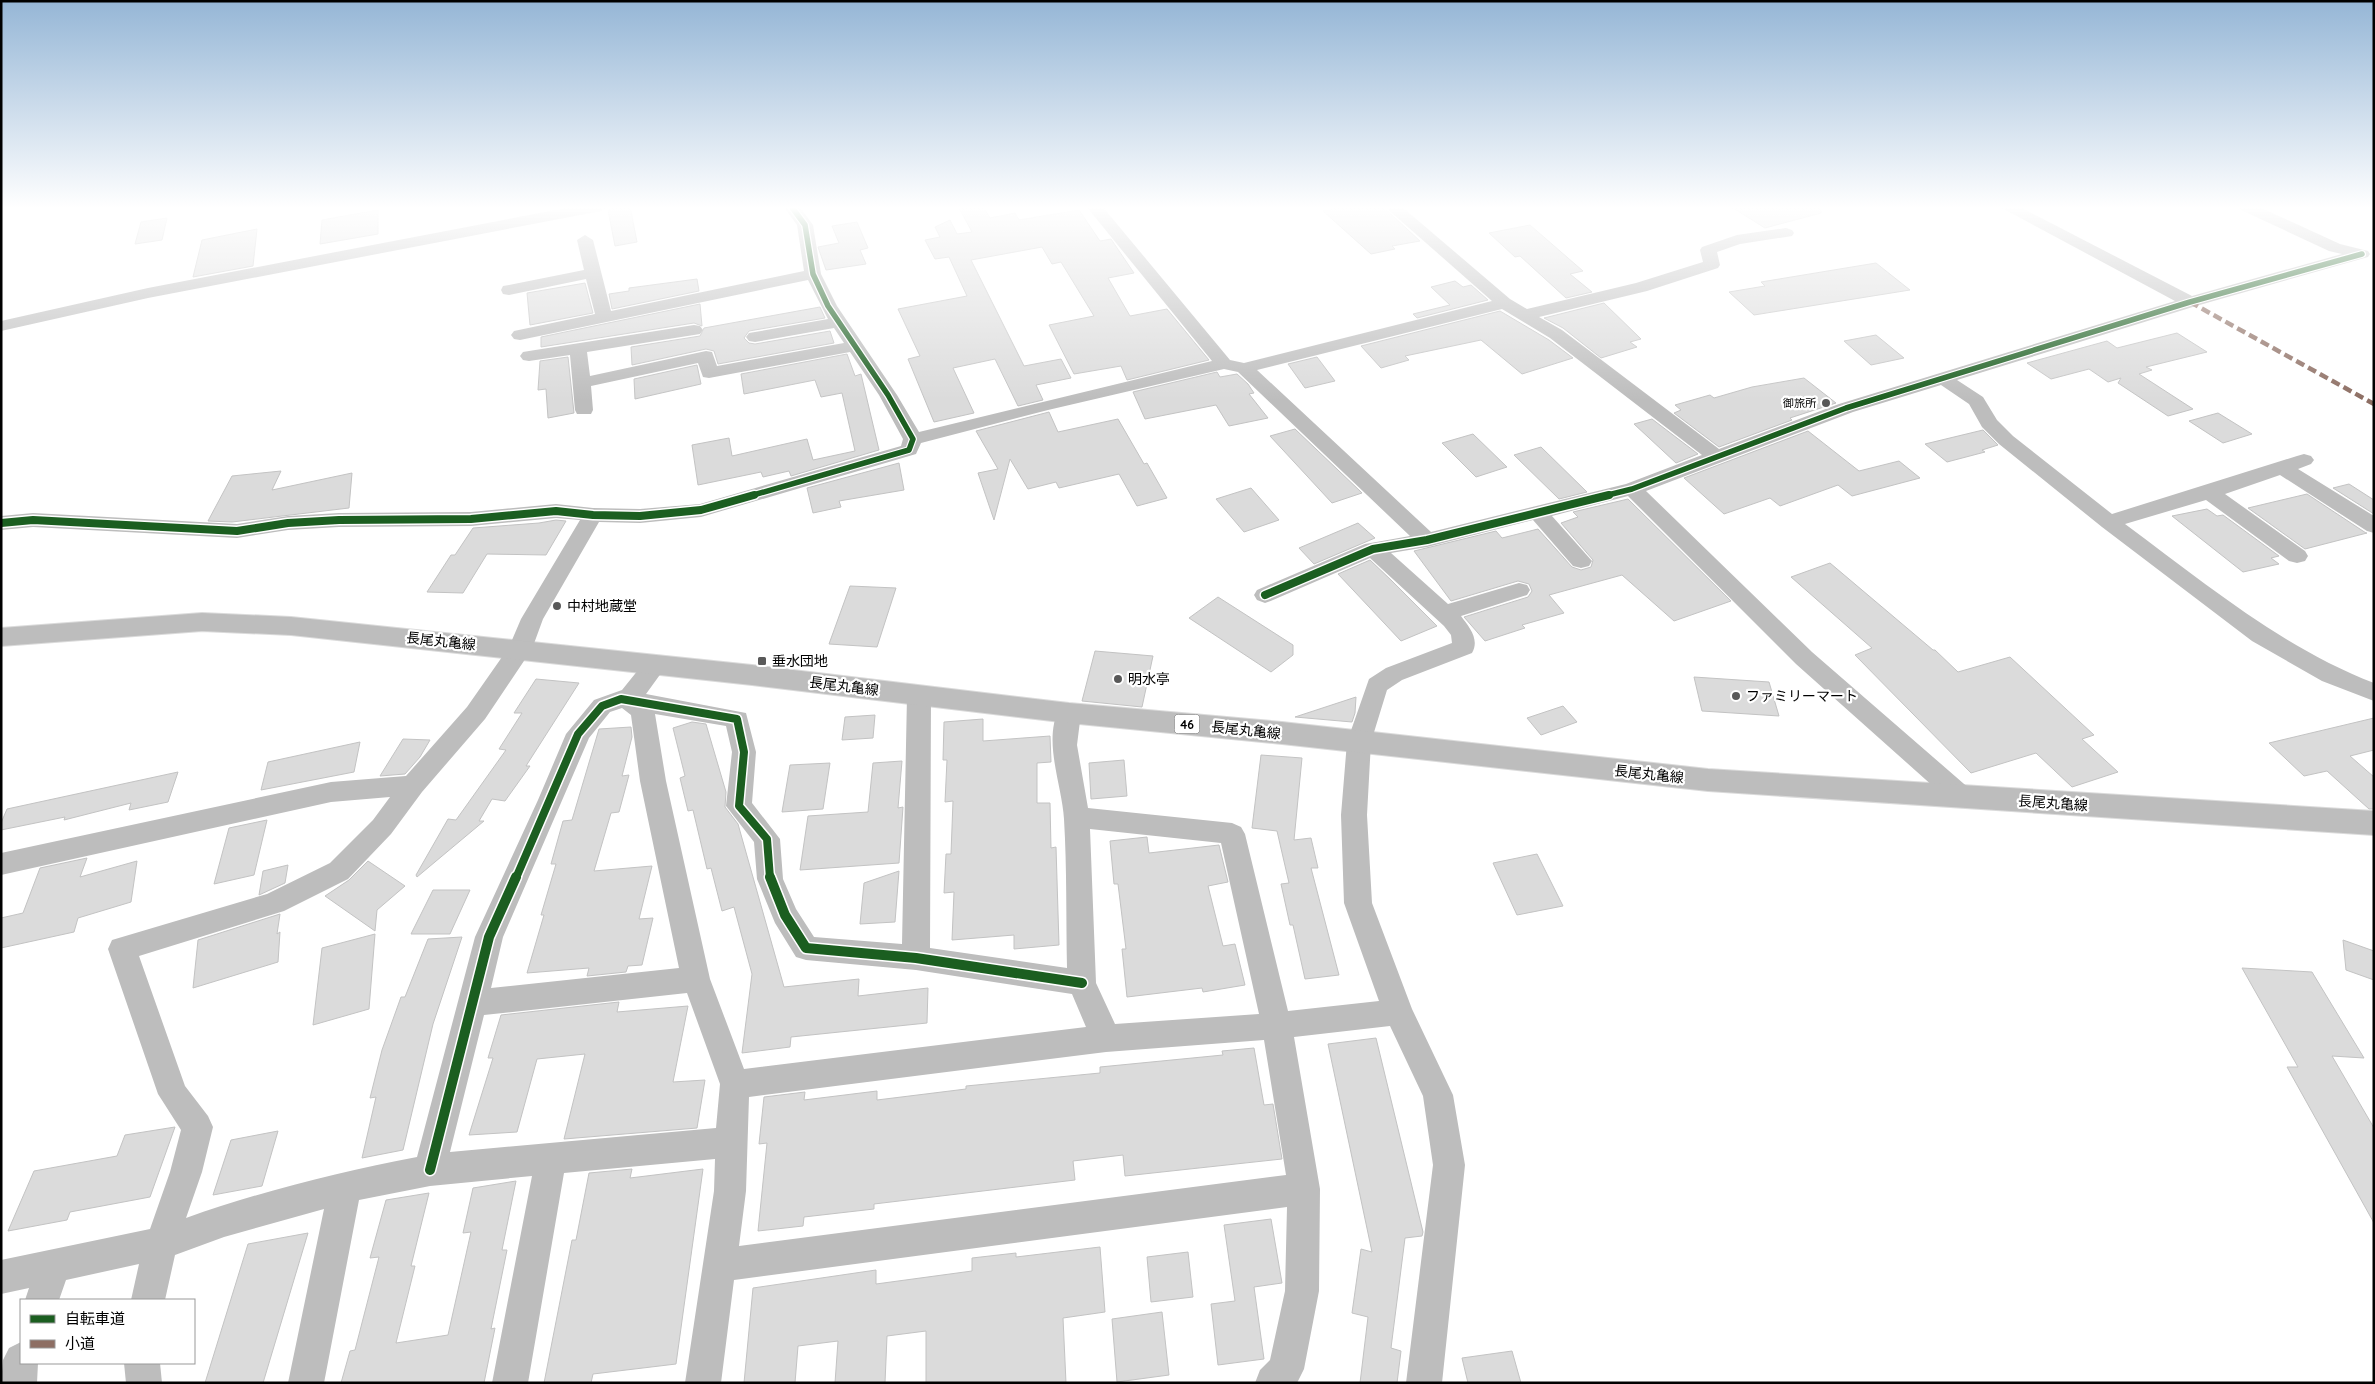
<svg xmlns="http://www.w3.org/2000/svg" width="2375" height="1384" viewBox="0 0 2375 1384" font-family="Quicksand,'Noto Sans JP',sans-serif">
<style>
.building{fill:#dbdbdb;stroke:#c3c3c3}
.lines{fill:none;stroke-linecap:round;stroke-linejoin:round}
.primary-casing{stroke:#dbdbdb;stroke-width:2}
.street{fill:#bdbdbd;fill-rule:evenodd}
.primary{fill:#bdbdbd;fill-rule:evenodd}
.quiet{stroke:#8d6e63;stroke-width:4.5;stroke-dasharray:9 4.5;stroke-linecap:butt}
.cycleway-far2-casing{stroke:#fff;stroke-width:8}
.cycleway-far1-casing{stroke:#fff;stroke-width:11}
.cycleway-casing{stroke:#fff;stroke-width:13}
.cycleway-far2{stroke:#1b5e20;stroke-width:5.5}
.cycleway-far1{stroke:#1b5e20;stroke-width:8}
.cycleway{stroke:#1b5e20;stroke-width:10}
.poi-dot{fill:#595959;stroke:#fff;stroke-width:2}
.labels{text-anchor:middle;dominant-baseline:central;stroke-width:4.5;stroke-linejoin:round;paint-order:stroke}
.far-poi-label{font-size:11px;fill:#000;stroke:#fff;text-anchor:end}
.shield{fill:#fff;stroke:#4c4c4c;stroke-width:1}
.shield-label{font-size:12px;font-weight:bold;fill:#000}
.poi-label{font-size:14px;fill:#000;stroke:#fff;text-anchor:start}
.street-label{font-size:14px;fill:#000;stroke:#fff}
</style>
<rect width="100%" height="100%" fill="#fff"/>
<g class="building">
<path d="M630 206 637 242 615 246 608 210Z"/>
<path d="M958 206H983L990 218 1015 213 1019 220 1079 210 1100 241 1111 239 1134 273 1108 278 1130 316 1167 309 1209 360 1127 380 1121 366 1074 374 1049 325 1094 316 1061 262 1052 264 1042 247 971 260 1024 366 1061 359 1071 378 1036 385 1043 400 1018 406 995 359 953 368 974 413 934 422 908 359 920 356 898 309 967 296 949 257 935 259 925 240 940 237 935 227 950 220 957 234 972 232Z"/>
<path d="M1349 206H1382L1420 241 1392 246 1395 249 1371 254 1323 211Z"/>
<path d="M1730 206H1820L1821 213 1765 228Z"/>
<path d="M378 210V234L320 244 322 220Z"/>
<path d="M167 218 162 240 135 244 141 222Z"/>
<path d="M857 222 868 248 860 250 866 264 826 270 818 247 839 243 832 226Z"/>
<path d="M1530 225 1583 271 1570 274 1592 292 1566 298 1520 256 1515 257 1489 233Z"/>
<path d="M257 229 253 266 193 277 202 240Z"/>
<path d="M1876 263 1910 290 1754 315 1729 292 1765 286 1761 282Z"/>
<path d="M697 279 699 291 612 309 609 294 629 291V288Z"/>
<path d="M1455 281 1463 287 1471 285 1488 300 1417 318 1413 314 1450 305 1431 287Z"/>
<path d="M585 283 593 313 530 325 527 293Z"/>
<path d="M1604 303 1641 339 1630 342 1637 347 1601 358 1563 328 1544 318Z"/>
<path d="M700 304 702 326 694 323 541 347V337Z"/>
<path d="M820 307 825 318 749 331 744 338 749 343 755 344 830 331 834 343 718 364 714 351 706 349 632 365 631 347 700 336 704 328Z"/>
<path d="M1500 311 1549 340 1573 358 1522 374 1481 340 1405 356 1409 360 1381 368 1361 346Z"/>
<path d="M2177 333 2207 352 2146 367 2152 370 2139 374 2193 409 2168 416 2118 383 2121 378 2108 382 2089 369 2051 379 2027 363 2107 341 2117 348Z"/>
<path d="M1876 335 1904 358 1871 365 1844 341Z"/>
<path d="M847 354 855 376 861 374 879 450 791 476 789 471 763 477 761 472 698 485 692 445 729 438 732 456 807 439 813 460 855 451 842 393 821 397 815 380 744 394 741 374Z"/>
<path d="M568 357 574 413 548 418 546 389 538 390 540 361Z"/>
<path d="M1317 357 1335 381 1305 388 1288 364Z"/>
<path d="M697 365 701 384 635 399 634 379Z"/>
<path d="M1217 372 1220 377 1237 374 1248 384 1254 393 1249 394 1268 418 1229 426 1216 405 1145 419 1133 392Z"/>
<path d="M1804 378 1836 403 1790 418 1792 420 1719 447 1674 413 1681 410 1675 405 1710 395 1714 398 1752 387Z"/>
<path d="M1049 412 1058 432 1118 419 1144 464 1147 463 1167 498 1137 506 1119 474 1059 488 1056 482 1028 489 1010 459 994 520 978 473 998 469 976 431Z"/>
<path d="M2218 413 2252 434 2223 443 2189 421Z"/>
<path d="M1652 419 1698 454 1676 463 1634 424Z"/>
<path d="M1295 429 1360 491 1362 493 1332 503 1270 436Z"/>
<path d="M1983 430 1998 445 1982 450 1985 452 1947 462 1925 444Z"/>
<path d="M1808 431 1859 471 1899 461 1920 478 1852 496 1838 485 1780 506 1770 498 1724 514 1684 478Z"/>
<path d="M1473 434 1507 467 1476 477 1442 443Z"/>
<path d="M1541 447 1587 492 1559 499 1514 455Z"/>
<path d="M899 463 904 490 839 501 841 507 813 513 807 488Z"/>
<path d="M281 471 272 490 352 473 349 508 232 522 208 521 232 476Z"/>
<path d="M2349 484 2374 500V514L2333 488Z"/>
<path d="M1251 488 1279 520 1244 532 1216 499Z"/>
<path d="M2307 494 2366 533H2367L2305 549 2248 508Z"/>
<path d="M1628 499 1731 601 1674 621 1622 575 1549 595 1564 613 1522 625 1525 628 1485 641 1464 617 1528 597 1532 591 1529 584 1518 581 1451 601 1414 551 1496 531 1502 538 1538 529 1572 567 1581 570 1591 567 1593 560 1561 523 1578 517 1573 512Z"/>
<path d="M2207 509 2217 516 2223 515 2279 556 2271 558 2279 564 2243 572 2172 516Z"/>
<path d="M556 520 566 521 546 555 487 554 463 593 427 592 451 555H455L473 528 539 523Z"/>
<path d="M1358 523 1375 538 1314 564 1299 548Z"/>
<path d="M1370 560 1391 580 1437 626 1401 641 1338 574Z"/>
<path d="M1830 563 1933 650H1935L1958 672 2010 657 2094 735 2082 739 2118 772 2072 787 2036 753 1971 773 1855 655 1872 648 1791 577Z"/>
<path d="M850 586 896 588 877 647 829 644Z"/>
<path d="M1218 597 1293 645V655L1271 672 1189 618Z"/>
<path d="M1095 651 1153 656 1142 707 1082 701Z"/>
<path d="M1694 677 1769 682 1779 716 1702 711Z"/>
<path d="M536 679 579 683 526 766H530L505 801 492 799 479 821H484L417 877 416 875 448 819 456 820 506 750 499 749 522 713H514Z"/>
<path d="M1356 697 1355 713 1352 722 1295 717Z"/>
<path d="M1563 706 1577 722 1541 735 1527 718Z"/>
<path d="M875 715 873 738 842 740 845 717Z"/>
<path d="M2374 718V750L2350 756 2374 777V809H2369L2327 771 2304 776 2269 743Z"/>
<path d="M983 719V741L1050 736 1051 762 1037 763V803H1050L1051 848 1056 847 1059 945 1014 949V935L952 940 954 892 944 893 946 854H951L953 801 945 802 947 760H943L944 722Z"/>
<path d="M692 722 706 724 726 792 725 807 738 824 784 987 859 979 858 996 928 988 927 1023 791 1037 790 1047 742 1053 752 974 734 907 722 911 711 868 707 869 693 810 688 811 680 778 685 776 673 728Z"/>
<path d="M631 727 632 737 622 776 629 775 619 812 611 813 594 871 652 866 639 919 653 918 642 965 628 966 626 972 587 976 589 968 527 973 544 915H541L556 864H551L563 821 572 820 599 729Z"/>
<path d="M403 739 430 740 420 757 405 774 380 776Z"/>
<path d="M360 742 354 772 261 790 268 762Z"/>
<path d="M1261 755 1302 758 1294 840 1311 838 1318 868H1311L1339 975 1305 979 1293 925H1290L1281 884 1289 883 1277 831 1252 828Z"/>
<path d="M1124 760 1127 796 1091 799 1089 763Z"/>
<path d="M902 761 898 808 903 807 899 863 800 870 808 816 868 812 873 763Z"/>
<path d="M830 763 823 809 782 812 790 765Z"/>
<path d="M178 772 168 802 129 810 131 803 64 820 65 817 1 830V823L7 809Z"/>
<path d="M267 820 254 875 214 884 229 828Z"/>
<path d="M1147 837 1149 853 1219 845 1228 882 1208 886 1223 946 1235 944 1245 985 1203 992 1202 988 1127 997 1122 949H1126L1118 884H1114L1110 841Z"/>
<path d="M1537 854 1563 906 1517 915 1493 863Z"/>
<path d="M87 858 80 877 137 861 131 902 78 918 74 932 1 948V918L23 913 40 868Z"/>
<path d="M368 861 405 886 377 910 375 931 325 896 349 880Z"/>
<path d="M288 865 285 883 259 895 263 871Z"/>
<path d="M899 871 895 922 860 924 864 883Z"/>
<path d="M433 890H470L450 934H411Z"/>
<path d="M280 914 277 934 280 932 278 962 193 988 198 940Z"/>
<path d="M375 934 369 1009 313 1025 322 948Z"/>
<path d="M462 937 433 1024 403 1150 362 1158 376 1097 370 1098 382 1050 401 997H405L428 939Z"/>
<path d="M2343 940 2374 951V980L2346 970Z"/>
<path d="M2242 968 2312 972 2364 1058 2332 1056 2374 1128V1223L2287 1067H2298Z"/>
<path d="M619 1002 617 1012 688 1006 673 1082 705 1080 697 1128 564 1139 585 1054 537 1059 517 1132 469 1135 493 1058H488L501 1015Z"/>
<path d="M1376 1038 1423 1232 1422 1236 1405 1238 1391 1348 1401 1351 1397 1383H1360L1368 1317 1352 1313 1361 1249 1372 1252 1328 1044Z"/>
<path d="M1254 1048 1264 1105 1273 1104 1282 1159 1125 1176 1123 1155 1073 1161 1075 1180 874 1204V1209L804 1217 803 1226 758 1231 767 1143 759 1144 764 1097 805 1092 804 1100 877 1091V1100L966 1089V1086L1100 1073V1067L1223 1055 1222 1051Z"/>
<path d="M175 1127 150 1197 70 1212 67 1220 8 1231 34 1171 117 1156 125 1135Z"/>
<path d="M278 1131 262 1186 213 1195 231 1140Z"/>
<path d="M632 1169 630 1178 703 1169 676 1364 593 1374 591 1383H544L572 1240H576L589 1173Z"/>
<path d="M516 1181 502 1250H507L491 1329 495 1328 484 1383H341L350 1351 355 1350 379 1257 370 1258 386 1200 429 1193 411 1266H415L396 1343 448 1335 471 1232 463 1233 473 1188Z"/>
<path d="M1271 1219 1282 1283 1254 1287 1264 1359 1218 1365 1211 1304 1235 1301 1224 1225Z"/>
<path d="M308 1233 263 1383H205L248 1244Z"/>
<path d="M1100 1247 1105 1312 1063 1318 1066 1383H926V1331L887 1336 885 1383H835L838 1341 798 1346 795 1383H744L753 1288 876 1270V1284L972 1271V1258L1016 1253V1257Z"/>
<path d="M1188 1252 1193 1297 1151 1302 1147 1257Z"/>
<path d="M1162 1312 1169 1375 1117 1382 1112 1319Z"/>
<path d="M1512 1351 1521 1383H1468L1462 1358Z"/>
</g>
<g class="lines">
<g class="primary-casing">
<path id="primary" d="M202 613 291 617 752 665 1069 703 1282 722 1708 769 2374 811V835L1708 791 1282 744 1069 723 752 685 291 635 202 631 1 646V628Z"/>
</g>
<g class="street">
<path d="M576 206H609L601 211 148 298 1 331V321L148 288Z"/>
<path d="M783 206H799L813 225 821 274 837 306 897 395 919 432 1212 361 1086 206H1102L1230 360 1244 363 1492 301 1384 206H1401L1510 299 1527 309 1636 283 1703 262 1700 250 1702 247 1737 235 1786 228 1792 230 1794 233 1792 236 1740 244 1717 252 1720 265 1718 268 1647 291 1539 317 1562 330 1719 449 1839 404 2175 301 1998 206H2018L2192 296 2342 254 2329 251 2239 209 2236 206H2257L2340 244 2368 251 2370 254 2368 257 2196 306 1957 380 1983 397 1997 420 2013 436 2112 514 2297 456 2304 454 2311 456 2314 460 2311 464 2298 469 2374 516V533L2367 531 2280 475 2225 494 2305 551 2308 556 2305 561 2297 563 2289 561 2206 500 2125 524C2205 583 2281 647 2374 683V701L2322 681 2252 641 2102 527 1999 444 1982 427 1969 404 1941 385 1853 412 1646 491 1812 652 1971 790 1975 797 1971 804 1962 807 1953 804 1796 664 1628 496 1552 516 1592 561 1589 566 1581 568 1573 566 1533 520 1427 547 1391 553 1448 604 1519 583 1527 585 1530 590 1527 595 1461 616C1469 627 1480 639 1472 653L1402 680 1387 690 1371 742 1367 815 1372 903 1412 1009 1453 1095 1465 1165 1442 1383H1406L1433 1165 1423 1096 1390 1026 1294 1037 1320 1189 1319 1291 1304 1369 1297 1383H1255L1260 1370 1270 1360 1285 1291 1287 1207 734 1280 721 1383H685L714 1191 715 1159 564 1173 528 1383H492L532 1176 430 1186 359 1200 324 1383H288L324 1209 224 1237 175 1255 165 1300H131L139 1264 66 1280 59 1300H25L29 1288 1 1294V1260L150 1229 170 1172 181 1130 158 1094 108 949 112 940 267 894 330 863 373 820 390 797 331 802 1 875V853L331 782 406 776 467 707 509 647 521 619 580 520 556 518 471 526 339 527 288 530 237 538 33 527 1 530V516L33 513 237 524 288 516 339 513 471 512 556 504 593 508 640 509 700 504 901 446 903 439 879 395 850 352 709 378 703 377 698 363 591 386 593 410 591 414H577L575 410 570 355 529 361 523 360 520 356 523 352 529 351 694 325 700 326 703 330 700 334 587 352 590 376 706 351 712 352 717 366 844 343 834 328 755 342 749 341 746 337 749 333 755 332 828 319 808 280 520 340 514 339 511 335 514 331 595 314 586 279 509 295 503 294 501 290 503 286 509 285 584 270 577 240 585 235 593 240 611 311 804 271 797 225ZM1502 309 1550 338 1702 455 1626 484 1431 532 1257 370ZM1224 369 1238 372 1410 536 1365 544 1257 590 1254 595 1257 600 1265 603 1273 600 1370 558 1444 626 1451 635 1452 643 1386 668 1369 679 1347 742 1341 815 1344 903 1379 1001 1288 1011 1245 834 1241 827 1232 823 1088 808 1077 745 1081 713 1078 707 1069 704 1060 707C1042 740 1062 784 1064 819 1067 869 1066 919 1067 968L930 948 931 696 927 690 919 687 911 690 907 696 902 944 814 937 796 909 783 879 780 839 752 803 756 752 746 713 646 694 667 665 663 659 655 657 647 659 622 690 594 700 566 734 538 800 475 937 417 1157C339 1172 262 1191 186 1218L202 1172 213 1127 208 1116 185 1086 139 956 284 911 348 879 391 834 422 792 485 719 532 649 543 619 599 522 640 523 701 517 916 454 921 443 1048 410ZM622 708 631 715 640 781 679 968 491 988 503 937 589 738 610 712ZM655 714 726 726 732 752 726 806 754 842 757 879 775 923 796 957 806 960 916 970 1072 994 1086 1027 744 1069 710 979 666 781ZM1090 829 1221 843 1259 1014 1115 1024 1096 983ZM687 993 720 1084 716 1128 450 1152 484 1015ZM1264 1040 1286 1175 739 1246 746 1191 749 1097 1106 1052Z"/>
<path d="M21 1342V1363H38L37 1383H1L3 1360 9 1348Z"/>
<path d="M124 1363H160L162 1383H126Z"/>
</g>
<use href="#primary" class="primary"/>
<path class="quiet" d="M2190 302 2374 404"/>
<g class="cycleway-far2-casing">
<g id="cycleway-far2">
<path d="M750 496 909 450 913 439 888 395 828 306 813 274 805 225 791 206"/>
<path d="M1604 496 1632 489 1846 408 2190 302 2362 254"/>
</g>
</g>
<g class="cycleway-far1-casing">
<g id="cycleway-far1">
<path d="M1 523 33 520 237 531 288 523 339 520 471 519 556 511 593 515 640 516 701 510 754 495"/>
<path d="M1265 595 1373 549 1427 540 1609 495"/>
<path d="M516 878 578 734 602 706 621 699 737 719 744 752 739 806 767 839 770 878"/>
</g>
</g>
<g class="cycleway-casing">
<g id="cycleway">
<path d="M770 877 785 915 806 948 916 958 1082 983"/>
<path d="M430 1170 489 937 516 877"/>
</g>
</g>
<use href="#cycleway-far2" class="cycleway-far2"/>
<use href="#cycleway-far1" class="cycleway-far1"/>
<use href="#cycleway" class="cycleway"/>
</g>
<linearGradient id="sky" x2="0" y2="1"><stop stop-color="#95b6d6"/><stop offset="0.52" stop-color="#fff"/><stop offset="1" stop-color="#fff" stop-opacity="0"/></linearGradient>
<rect width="2375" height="400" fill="url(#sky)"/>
<g class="poi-dot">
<circle cx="1826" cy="403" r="5"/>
<circle cx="557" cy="606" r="5"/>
<rect x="757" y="656" width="10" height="10" rx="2.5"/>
<circle cx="1118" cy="679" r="5"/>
<circle cx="1736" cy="696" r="5"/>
</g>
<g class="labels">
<g class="far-poi-label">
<text x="1816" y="403">御旅所</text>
</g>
<rect class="shield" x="1174.5" y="714.5" width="25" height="19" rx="4"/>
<g class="shield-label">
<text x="1187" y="724">46</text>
</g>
<g class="poi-label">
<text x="567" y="606">中村地蔵堂</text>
<text x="772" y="661">垂水団地</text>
<text x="1128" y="679">明水亭</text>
<text x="1746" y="696">ファミリーマート</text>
</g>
<g class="street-label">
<text transform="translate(441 641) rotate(6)">長尾丸亀線</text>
<text transform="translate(844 686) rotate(7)">長尾丸亀線</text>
<text transform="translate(1246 730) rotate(6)">長尾丸亀線</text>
<text transform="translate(1649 774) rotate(6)">長尾丸亀線</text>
<text transform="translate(2053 803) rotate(4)">長尾丸亀線</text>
</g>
</g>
<rect width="2375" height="1384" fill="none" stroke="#000000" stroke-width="5"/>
<rect x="20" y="1299" width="175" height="65" fill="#ffffff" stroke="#999999"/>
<rect x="30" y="1315" width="25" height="8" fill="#1b5e20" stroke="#999999"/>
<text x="65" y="1324" font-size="15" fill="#000000">自転車道</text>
<rect x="30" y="1340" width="25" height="8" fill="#8d6e63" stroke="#999999"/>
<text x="65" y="1349" font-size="15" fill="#000000">小道</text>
</svg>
